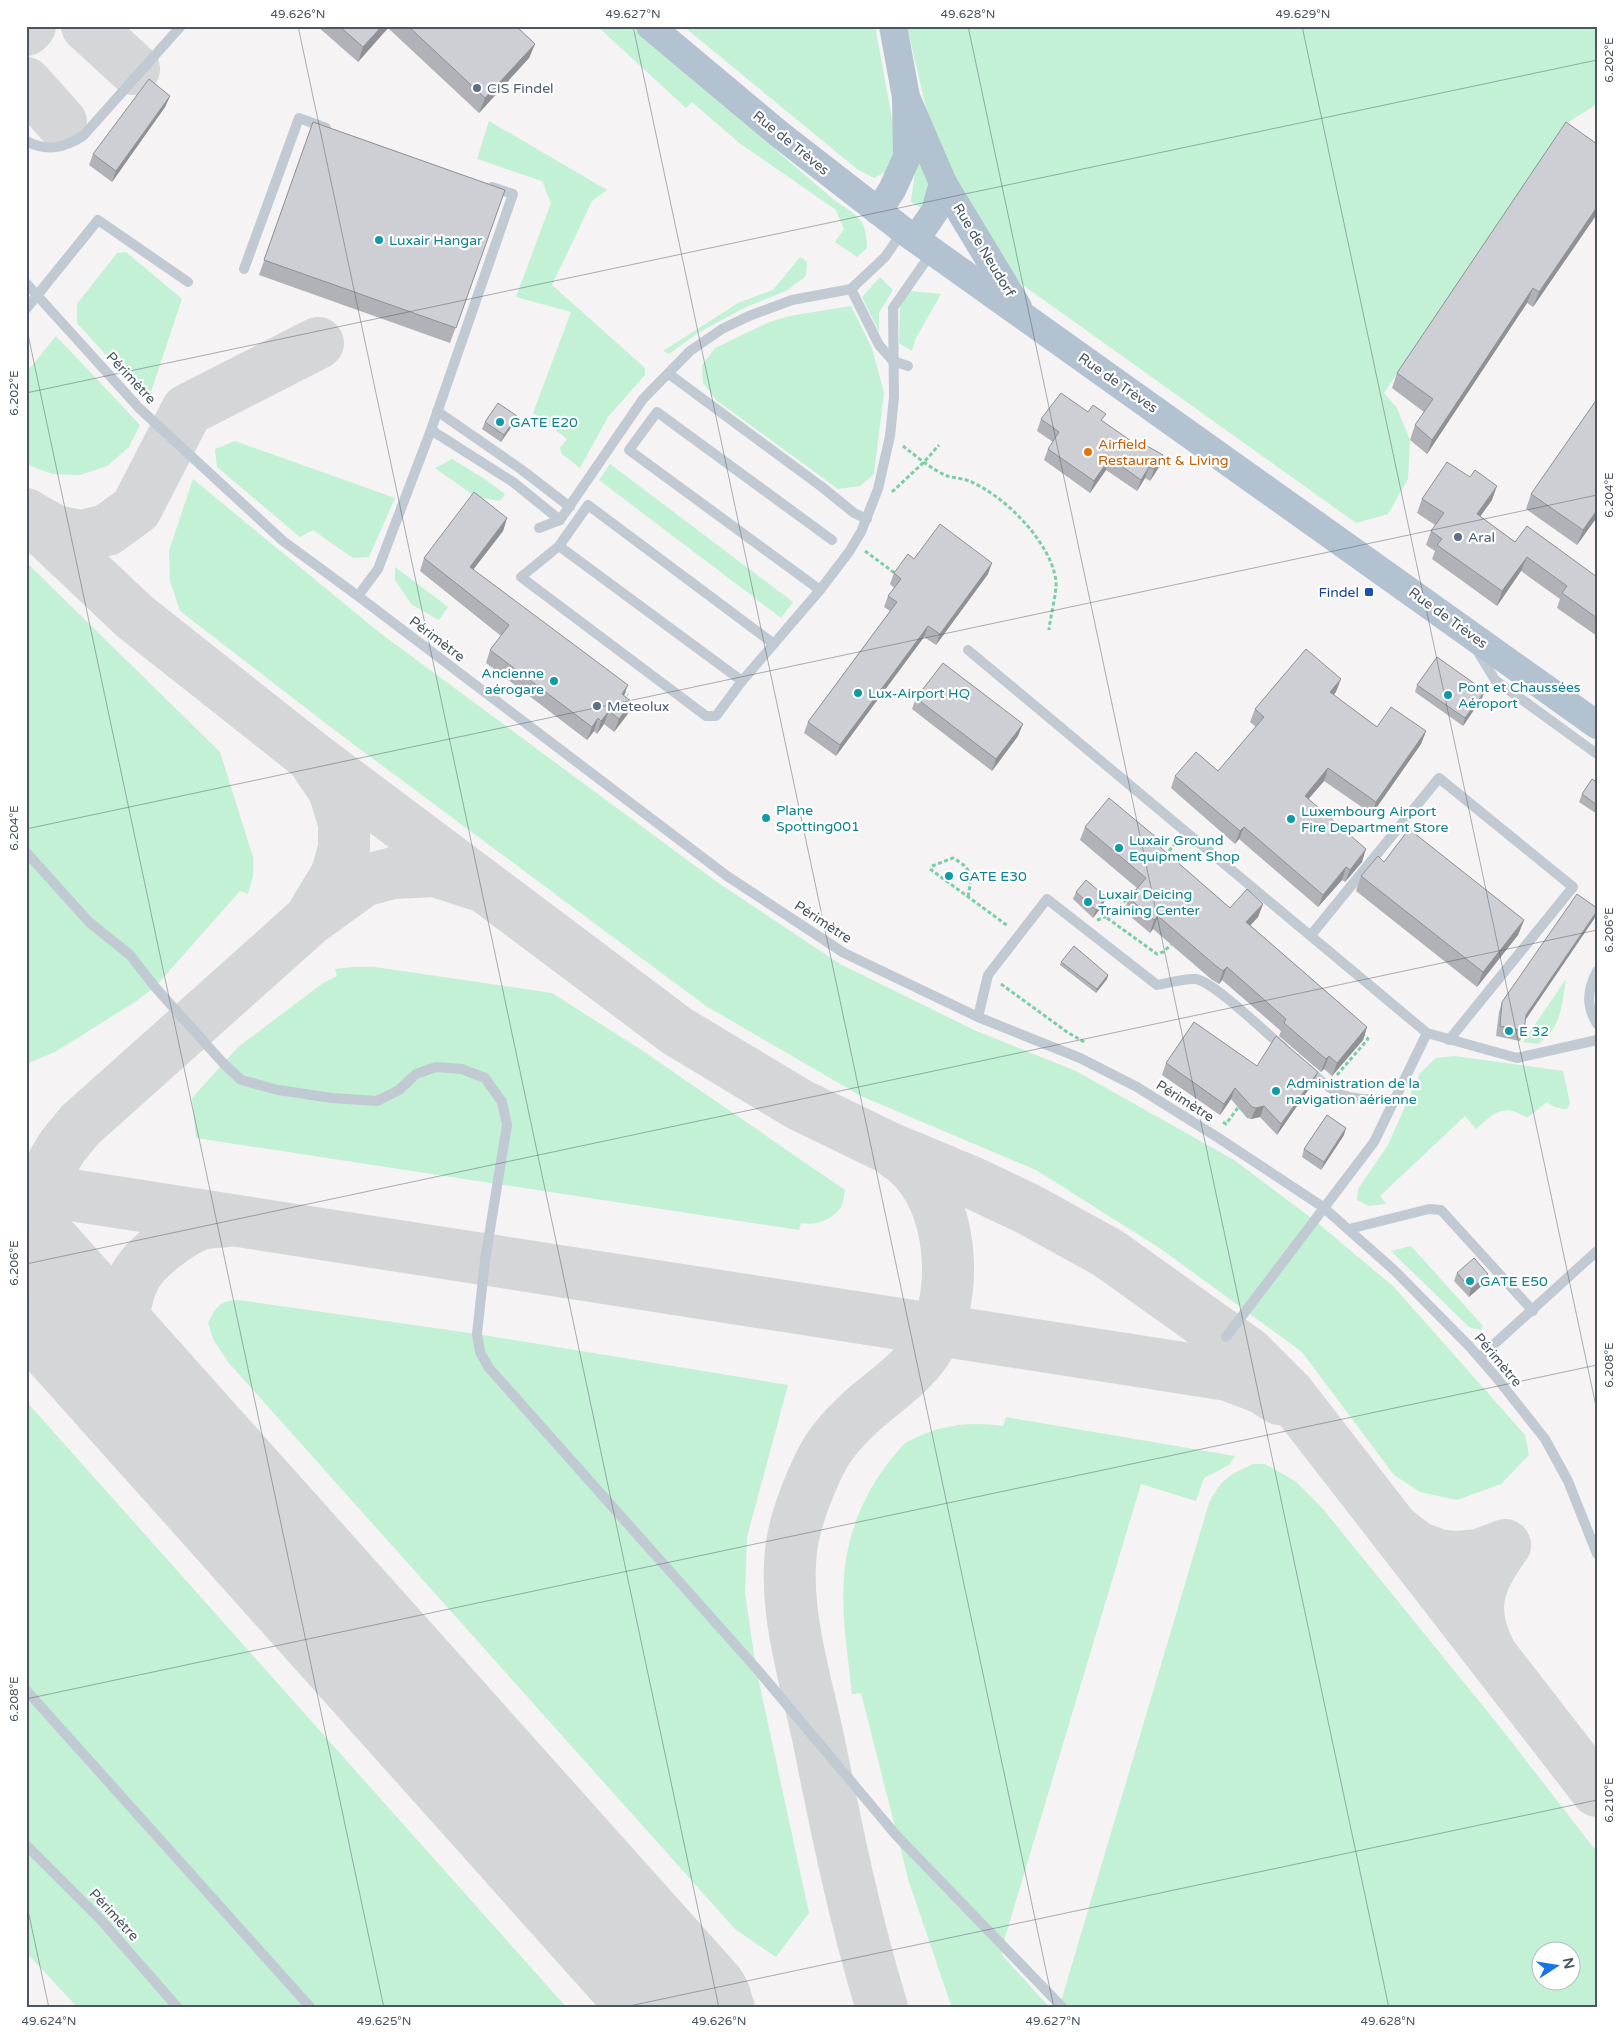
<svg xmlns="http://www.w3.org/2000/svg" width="1623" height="2034" viewBox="0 0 1623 2034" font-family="'Varela Round',sans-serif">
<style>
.green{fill:#c3f1d5;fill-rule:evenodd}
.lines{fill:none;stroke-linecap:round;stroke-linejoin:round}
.taxiway{stroke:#d5d6d8;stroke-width:52}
.runway{stroke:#d5d6d8;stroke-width:132}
.path{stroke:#7ad0a6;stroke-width:3;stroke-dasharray:4 2.5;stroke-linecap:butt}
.service{stroke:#c1cad2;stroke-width:10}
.primary{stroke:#b3c2d1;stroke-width:28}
.wall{fill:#b0b2b7}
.shaded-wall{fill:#909195}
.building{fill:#cdcfd5;stroke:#909195}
.ticks{fill:none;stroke:#4a5661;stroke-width:1;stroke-opacity:0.45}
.service-dot{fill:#5c6f8a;stroke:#fff;stroke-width:2}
.culture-dot{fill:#0f9aa8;stroke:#fff;stroke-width:2}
.food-dot{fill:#e8710a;stroke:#fff;stroke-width:2}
.transit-dot{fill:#1a4fb4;stroke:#fff;stroke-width:2}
.labels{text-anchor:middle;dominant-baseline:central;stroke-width:4.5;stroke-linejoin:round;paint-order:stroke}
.service-label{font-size:14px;fill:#4e5e75;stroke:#fff;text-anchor:start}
.street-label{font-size:14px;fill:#4a5661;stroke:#fff}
.culture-label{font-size:14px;fill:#0d838f;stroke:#fff;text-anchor:start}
.food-label{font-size:14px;fill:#c56008;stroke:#fff;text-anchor:start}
.transit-label{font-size:14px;fill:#164399;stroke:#fff;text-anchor:end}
.neatline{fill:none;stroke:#4a5661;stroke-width:2}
.ticks-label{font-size:12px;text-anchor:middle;fill:#4a5661}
</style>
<rect width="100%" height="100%" fill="#f5f3f3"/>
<g class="green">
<path d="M597 26H631L833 199C856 216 867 217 867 248L857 257 835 242 844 229 836 210 738 142 692 102 686 108Z"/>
<path d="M683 26H875L898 151 885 172 874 178 857 169Z"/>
<path d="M907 26H1597V104L1565 124 1384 393 1397 408 1410 440 1408 479 1388 514 1356 523 1020 283 968 211 930 125Z"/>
<path d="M489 121 607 190 592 201 552 285 645 368V375L608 417 580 468 562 454 560 448 567 439 533 413 571 312 516 297 551 203 542 181 477 159Z"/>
<path d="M918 148 931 181V193L920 207 911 202Z"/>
<path d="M126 252 182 299 148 401 77 323V304L117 253Z"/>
<path d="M800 257 807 262 806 276 786 291 746 307 698 333 669 354 663 351 738 303 773 290Z"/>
<path d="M880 277 893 290 879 313V332L862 297Z"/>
<path d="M910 291 941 294 915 340 912 351 899 343 900 306Z"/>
<path d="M851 306 872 348 884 393 874 474 860 486 838 489 716 400 703 383 702 365 715 348 767 323 789 316Z"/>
<path d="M56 336 140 425 129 447 107 466 80 475 52 474 26 464V373Z"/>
<path d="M235 441 395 498 369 557 353 558 313 530 300 537 217 467 215 449Z"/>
<path d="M452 459 483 478 505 494 500 501 476 497 435 468Z"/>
<path d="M610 464 793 602 781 618 599 480Z"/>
<path d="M193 479 380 633 717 882 840 964 976 1031 1076 1071 1234 1160 1314 1220 1394 1287 1525 1435 1529 1455 1501 1484 1457 1500 1420 1492 1394 1475 1302 1352 1161 1249 1036 1170 861 1096 706 1006 337 732 180 611 170 581 169 551Z"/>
<path d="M26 562 220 752 253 857V876L248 894 240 891 155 987 135 1002 55 1052 26 1064Z"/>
<path d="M395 567 448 607 439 620 412 605 395 580Z"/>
<path d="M352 967H375L552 993 640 1049 845 1190C844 1194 844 1201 842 1205 834 1220 816 1226 801 1223L799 1230 196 1138 192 1098 238 1047 323 983 337 976 335 969Z"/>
<path d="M1566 979C1561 1007 1562 1027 1538 1044L1523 1042Z"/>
<path d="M1455 1056 1563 1071 1570 1103 1567 1109C1558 1109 1554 1107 1547 1102L1527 1118C1504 1102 1494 1113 1476 1129L1465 1116 1380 1196 1386 1204 1369 1206 1357 1200 1358 1189 1388 1145 1420 1073 1436 1058Z"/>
<path d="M1411 1246 1483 1326 1481 1330 1469 1327 1391 1251Z"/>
<path d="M239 1300 477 1334 788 1385 747 1537 745 1593 756 1668 809 1913 776 1957 735 1929 228 1362 213 1339 208 1323C217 1306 219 1301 239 1300Z"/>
<path d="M26 1401 567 2008H78L26 1952Z"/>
<path d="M1006 1417 1235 1456 1229 1465 1204 1478 1196 1501 1141 1484 1003 1944 1002 1955 1050 2008H952L909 1882 861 1693 852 1694C848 1656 841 1615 844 1577 847 1533 866 1488 894 1456 898 1451 902 1445 907 1442 938 1425 969 1421 1003 1426Z"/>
<path d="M1253 1464H1265L1295 1481 1323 1509 1496 1722 1597 1852V2008H1059L1209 1503C1222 1478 1228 1476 1253 1464ZM1540 1952H1570V1982H1540Z"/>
</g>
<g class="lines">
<g class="taxiway">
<path d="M87 26 134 69"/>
<path d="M26 30 30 26"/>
<path d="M26 83 61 122"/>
<path d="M26 514 135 617 312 757 677 1031 800 1105 887 1147 971 1182 1028 1209 1108 1253 1248 1353 1289 1394 1597 1791"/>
<path d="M32 518 55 531 81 536 107 530 136 509 187 410 318 343"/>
<path d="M313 914 337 874 344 848V823L334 790 315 762"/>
<path d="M26 1188 1228 1375 1262 1388 1279 1399"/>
<path d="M83 1333C74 1319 64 1305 56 1291 33 1249 34 1193 59 1152 65 1142 73 1134 80 1125L308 921 363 881 393 873 435 871 475 884"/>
<path d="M146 1403C136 1383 127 1364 124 1342 121 1323 126 1292 136 1275 146 1257 182 1230 201 1224 209 1222 219 1222 228 1221"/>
<path d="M1395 1530 1417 1547 1438 1555 1457 1557 1479 1555 1505 1545C1478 1582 1468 1608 1490 1652"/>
<path d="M528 1831 619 1921 729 2008"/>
<path d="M882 2008C855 1920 837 1832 819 1742 805 1675 777 1593 796 1525 802 1503 818 1461 832 1443 841 1431 853 1419 864 1409 885 1391 910 1374 926 1351 958 1303 955 1218 918 1173 911 1164 903 1158 894 1152"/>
</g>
<path class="runway" d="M26 1269 687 2008"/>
<g class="path">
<path d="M903 446C916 456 931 469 947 476 954 478 962 478 969 481 1004 495 1051 542 1056 581 1057 592 1050 618 1049 630"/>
<path d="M892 492 924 462 939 445"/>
<path d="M865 551 896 574"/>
<path d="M622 691 628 695"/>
<path d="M1165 856 1177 841"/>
<path d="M932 866 953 858C973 869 972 876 968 897"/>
<path d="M930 869 1008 926"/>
<path d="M1107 918 1157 954 1163 952 1171 945"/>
<path d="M1097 920C1115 915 1127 899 1139 885"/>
<path d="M1001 984 1067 1032 1086 1043"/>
<path d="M1337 1075 1368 1039 1362 1034"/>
<path d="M1223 1122 1226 1124 1240 1105"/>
</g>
<g class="service">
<path d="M26 141C47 152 64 148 83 136L181 26"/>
<path d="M244 269 299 118 326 128"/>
<path d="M26 283 139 408 283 541 358 596 727 876 844 953 978 1017 1080 1058 1137 1087 1217 1137 1323 1207 1395 1271 1470 1347 1496 1377 1545 1439 1568 1481 1597 1554"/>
<path d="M851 289 879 345 893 361 908 366"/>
<path d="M26 309 98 220 188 282"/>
<path d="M669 374 822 487 854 513 867 519"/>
<path d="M437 411 522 470 570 507"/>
<path d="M431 430 513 482 560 520"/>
<path d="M539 528 560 520 643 399 690 351 722 329 749 316 792 300 851 289 885 257 903 231"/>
<path d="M559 546 742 681"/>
<path d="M820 590 629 450 657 412 832 540"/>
<path d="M358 596 378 569 431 430 513 194 492 187"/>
<path d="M774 644 588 505 559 546 521 577 706 716H716L742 681 820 590 849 552 861 532 878 489 890 436 894 397 893 308 932 252"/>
<path d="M968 650 1427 1033 1517 1058 1597 1040"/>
<path d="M1478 652 1495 680 1597 754"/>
<path d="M26 852 89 922 130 955 155 987 223 1063 241 1080 278 1090 332 1098 377 1101 399 1090 416 1074 436 1067 462 1069 485 1078 502 1102 507 1125 485 1260 477 1334 480 1352 489 1368 756 1668 896 1835 1063 2008"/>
<path d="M1311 935 1439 778 1573 887 1449 1040"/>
<path d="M1597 971C1587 990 1586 1006 1597 1024"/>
<path d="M978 1017 988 975 1047 899 1157 985C1169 983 1183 978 1196 979 1214 982 1267 1034 1284 1048"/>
<path d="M1306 1068C1317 1077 1328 1089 1341 1094 1357 1101 1378 1099 1395 1100"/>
<path d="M1349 1229 1429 1209 1441 1210 1533 1311"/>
<path d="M1226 1337 1374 1142 1427 1033"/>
<path d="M1480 1357 1597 1251"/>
<path d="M26 1690 311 2008"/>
<path d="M26 1845 101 1920 178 2008"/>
</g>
<g class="primary">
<path d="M650 26 779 134 904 231 1597 725"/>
<path d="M906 97 943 183 1018 307"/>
<path d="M878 211 892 190 907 157 906 97 893 26"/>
<path d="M916 239 935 211 943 183"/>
</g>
</g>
<g class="wall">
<path d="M317 26H516L535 44 529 58 479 113 388 28 358 62Z"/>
<path d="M170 96 165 107 112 182 89 165 93 154Z"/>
<path d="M313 122 505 190 450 343 259 275Z"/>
<path d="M1597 144V214L1533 307 1527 303 1427 454 1410 440 1415 425 1424 412 1392 388 1397 373Z"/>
<path d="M1041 419 1103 422 1144 450 1163 455 1159 467 1150 481 1145 478 1137 491 1106 470 1090 493 1044 460 1048 449 1053 442 1037 431Z"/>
<path d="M485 422 514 423 501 442 482 429Z"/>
<path d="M1470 477 1492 500 1480 516 1515 542 1597 577V636L1557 608 1560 599 1521 571 1497 606 1432 559 1435 551 1426 545 1431 531 1435 525 1417 513 1422 499Z"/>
<path d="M1531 494 1597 517 1577 545 1526 509Z"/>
<path d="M507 518 503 531 473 570 632 702 627 715 614 732 604 724 597 734 594 731 587 740 486 663 490 650 501 636 420 571 424 558Z"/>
<path d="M914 559 988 574 936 645 924 637 836 756 804 733 808 722 890 611 884 607 888 596 894 588 890 584 894 573Z"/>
<path d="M1417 685 1482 698 1463 726 1415 692Z"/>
<path d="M1336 692 1333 695 1377 727 1426 731 1421 744 1372 814 1324 781 1308 799 1362 862 1345 882 1342 880 1318 907 1239 839 1235 844 1171 788 1175 776 1218 771 1256 727 1250 722 1255 709Z"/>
<path d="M916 698 1018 736 992 771 912 709Z"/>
<path d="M1597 782V814L1579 802 1582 794Z"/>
<path d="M1085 827 1161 848 1230 908 1263 904 1258 917 1250 925 1367 1027 1363 1040 1332 1076 1324 1069 1321 1072 1279 1036 1281 1031 1222 980 1219 984 1211 979 1153 929 1150 933 1124 911 1129 898 1137 888 1080 840Z"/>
<path d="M1384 862 1524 920 1518 935 1477 987 1356 891 1361 876Z"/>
<path d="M1076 892 1103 905 1093 918 1073 899Z"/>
<path d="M1597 908V913L1594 919 1525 1020 1524 1031 1520 1041 1496 1036 1499 1012 1502 1002Z"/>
<path d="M1061 962 1108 975 1107 979 1096 993 1060 965Z"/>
<path d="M1166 1063 1257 1066 1313 1083 1277 1135 1260 1117 1251 1119 1247 1118 1231 1099 1220 1115 1162 1075Z"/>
<path d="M1344 1135 1321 1170 1302 1157 1304 1149Z"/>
<path d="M1457 1273 1486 1282 1469 1297 1454 1281Z"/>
</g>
<g class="shaded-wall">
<path d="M382 26H389L388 28 358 62 363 47Z"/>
<path d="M535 44 529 58 479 113 485 98Z"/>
<path d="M170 96 165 107 112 182 116 171Z"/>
<path d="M1597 207V214L1533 307 1539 292Z"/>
<path d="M1533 288 1527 303 1427 454 1432 440Z"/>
<path d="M517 416 514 423 501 442 504 435Z"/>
<path d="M1163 455 1159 467 1150 481 1154 469Z"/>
<path d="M1110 458 1106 470 1090 493 1094 481Z"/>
<path d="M1149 467 1145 478 1137 491 1141 480Z"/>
<path d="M1497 486 1492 500 1472 528 1477 514Z"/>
<path d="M1597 510V517L1577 545 1583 530Z"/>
<path d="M507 518 503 531 465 580 470 567Z"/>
<path d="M1527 557 1521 571 1497 606 1502 591Z"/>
<path d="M992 563 988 574 936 645 940 634Z"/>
<path d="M928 626 924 637 836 756 840 745Z"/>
<path d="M1341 679 1336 692 1325 705 1330 692Z"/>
<path d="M628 685 623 698 622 694Z"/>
<path d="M1485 691 1482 698 1463 726 1465 718Z"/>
<path d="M632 702 627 715 614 732 619 719Z"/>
<path d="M609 711 604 724 597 734 601 721Z"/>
<path d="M598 718 594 731 587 740 592 727Z"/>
<path d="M1023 724 1018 736 992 771 996 759Z"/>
<path d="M1426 731 1421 744 1372 814 1376 802Z"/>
<path d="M1328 768 1324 781 1300 809 1305 796Z"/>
<path d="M1244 827 1239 839 1235 844 1240 831Z"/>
<path d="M1366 849 1362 862 1345 882 1350 870Z"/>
<path d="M1346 867 1342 880 1318 907 1323 895Z"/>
<path d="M1106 897 1103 905 1093 918 1096 910Z"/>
<path d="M1263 904 1258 917 1242 935 1246 922Z"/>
<path d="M1597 911 1594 919 1522 1025 1526 1015Z"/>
<path d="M1158 916 1153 929 1150 933 1154 920Z"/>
<path d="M1524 920 1518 935 1477 987 1483 972Z"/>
<path d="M1227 967 1222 980 1219 984 1223 971Z"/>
<path d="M1108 975 1107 979 1096 993 1097 989Z"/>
<path d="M1367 1027 1363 1040 1332 1076 1337 1063Z"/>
<path d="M1329 1056 1324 1069 1321 1072 1326 1059Z"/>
<path d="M1318 1072 1313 1083 1277 1135 1281 1124Z"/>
<path d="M1235 1088 1231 1099 1220 1115 1224 1104Z"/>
<path d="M1264 1106 1260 1117 1251 1119 1256 1108Z"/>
<path d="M1346 1128 1344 1135 1321 1170 1324 1162Z"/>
<path d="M1488 1274 1486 1282 1469 1297 1471 1289Z"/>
</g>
<g class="building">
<path d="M339 26H382L363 47Z"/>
<path d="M408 26H516L535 44 485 98Z"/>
<path d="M149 79 170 96 116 171 93 154Z"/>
<path d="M313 122 505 190 456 328 264 260Z"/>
<path d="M1566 122 1597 144V207L1539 292 1533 288 1432 440 1415 425 1433 399 1397 373Z"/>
<path d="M1061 393 1088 412 1093 405 1106 414 1101 420 1144 450 1147 446 1163 455 1154 469 1149 467 1141 480 1110 458 1094 481 1048 449 1059 432 1041 419Z"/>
<path d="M1597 399V510L1583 530 1531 494Z"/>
<path d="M498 403 517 416 504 435 485 422Z"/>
<path d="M1447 462 1470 477 1475 470 1497 486 1477 514 1515 542 1527 526 1597 577V618L1562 593 1567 586 1527 557 1502 591 1437 545 1442 539 1431 531 1444 513 1422 499Z"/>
<path d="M474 492 507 518 470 567 628 685 622 694 632 702 619 719 609 711 601 721 598 718 592 727 490 650 509 625 424 558Z"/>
<path d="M940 524 992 563 940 634 928 626 840 745 808 722 897 602 888 596 901 579 894 573 908 554 914 559Z"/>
<path d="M1306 649 1341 679 1330 692 1377 727 1391 707 1426 731 1376 802 1328 768 1305 796 1366 849 1350 870 1346 867 1323 895 1244 827 1240 831 1175 776 1196 752 1218 771 1264 717 1255 709Z"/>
<path d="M1437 657 1485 691 1465 718 1417 685Z"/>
<path d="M943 663 1023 724 996 759 916 698Z"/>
<path d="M1592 779 1597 782V805L1582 794Z"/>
<path d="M1109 798 1163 843 1160 847 1230 908 1247 889 1263 904 1246 922 1367 1027 1337 1063 1329 1056 1326 1059 1284 1023 1286 1019 1227 967 1223 971 1216 966 1158 916 1154 920 1129 898 1146 878 1085 827Z"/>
<path d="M1409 829 1524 920 1483 972 1361 876 1378 856 1384 862Z"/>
<path d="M1086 880 1106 897 1096 910 1076 892Z"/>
<path d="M1577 894 1597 908V911L1526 1015 1524 1031 1500 1026 1502 1002Z"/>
<path d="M1074 946 1108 975 1097 989 1061 962Z"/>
<path d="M1194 1022 1257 1066 1276 1036 1318 1072 1281 1124 1264 1106 1256 1108 1252 1107 1235 1088 1224 1104 1166 1063Z"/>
<path d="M1327 1115 1346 1128 1324 1162 1304 1149Z"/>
<path d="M1474 1258 1488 1274 1471 1289 1457 1273Z"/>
</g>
<path class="ticks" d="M298 26 719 2008M633 26 1054 2008M968 26 1389 2008M1302 26 1597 1411M26 325 384 2008M26 393 1597 60M26 829 1597 495M26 1264 1597 930M26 1699 1597 1365M26 1901 49 2008M620 2008 1597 1800"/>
<g class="service-dot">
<circle cx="477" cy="88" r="5"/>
<circle cx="1458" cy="537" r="5"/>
<circle cx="597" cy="706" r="5"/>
</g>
<g class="culture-dot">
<circle cx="379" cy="240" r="5"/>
<circle cx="500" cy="422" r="5"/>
<circle cx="554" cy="681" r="5"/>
<circle cx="858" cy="693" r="5"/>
<circle cx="1448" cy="695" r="5"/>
<circle cx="766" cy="818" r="5"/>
<circle cx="1291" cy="819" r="5"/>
<circle cx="1119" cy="848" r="5"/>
<circle cx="949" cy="876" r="5"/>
<circle cx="1088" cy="902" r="5"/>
<circle cx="1509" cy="1031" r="5"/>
<circle cx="1276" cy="1091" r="5"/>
<circle cx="1470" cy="1281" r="5"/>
</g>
<circle class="food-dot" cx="1088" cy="452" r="5"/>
<rect class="transit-dot" x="1364" y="587" width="10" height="10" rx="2.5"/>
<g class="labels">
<g class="service-label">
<text x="487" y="88">CIS Findel</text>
<text x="1468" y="537">Aral</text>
<text x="607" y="706">Meteolux</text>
</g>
<g class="street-label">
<text transform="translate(791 143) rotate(39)">Rue de Trèves</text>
<text transform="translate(984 250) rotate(59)">Rue de Neudorf</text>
<text transform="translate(131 378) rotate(47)">Périmètre</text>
<text transform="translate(1118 383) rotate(35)">Rue de Trèves</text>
<text transform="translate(1448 618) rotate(36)">Rue de Trèves</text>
<text transform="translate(437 639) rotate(37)">Périmètre</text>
<text transform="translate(823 922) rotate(33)">Périmètre</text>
<text transform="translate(1185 1101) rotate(32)">Périmètre</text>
<text transform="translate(1498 1360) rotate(50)">Périmètre</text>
<text transform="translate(114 1915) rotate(47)">Périmètre</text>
</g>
<g class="culture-label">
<text x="389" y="240">Luxair Hangar</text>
<text x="510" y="422">GATE E20</text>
<text x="544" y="673" text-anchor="end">Ancienne<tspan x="544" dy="16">aérogare</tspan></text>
<text x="1458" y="687">Pont et Chaussées<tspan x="1458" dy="16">Aéroport</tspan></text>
<text x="868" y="693">Lux-Airport HQ</text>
<text x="776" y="810">Plane<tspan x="776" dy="16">Spotting001</tspan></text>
<text x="1301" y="811">Luxembourg Airport<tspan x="1301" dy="16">Fire Department Store</tspan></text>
<text x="1129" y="840">Luxair Ground<tspan x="1129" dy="16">Equipment Shop</tspan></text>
<text x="959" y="876">GATE E30</text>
<text x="1098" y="894">Luxair Deicing<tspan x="1098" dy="16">Training Center</tspan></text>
<text x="1519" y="1031">E 32</text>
<text x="1286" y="1083">Administration de la<tspan x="1286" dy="16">navigation aérienne</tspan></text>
<text x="1480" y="1281">GATE E50</text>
</g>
<g class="food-label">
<text x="1098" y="444">Airfield<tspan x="1098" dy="16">Restaurant &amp; Living</tspan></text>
</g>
<g class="transit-label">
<text x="1359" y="592">Findel</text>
</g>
</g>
<rect width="1623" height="2034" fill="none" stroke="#ffffff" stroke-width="55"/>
<g transform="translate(1556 1966) rotate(78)"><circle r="24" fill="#ffffff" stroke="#b7bbc0"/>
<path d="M0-4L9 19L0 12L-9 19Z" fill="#1a73e8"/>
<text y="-8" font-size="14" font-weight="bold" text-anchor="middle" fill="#4a5661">N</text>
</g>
<rect x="28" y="28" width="1568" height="1978" class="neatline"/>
<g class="ticks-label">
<text x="298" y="18">49.626°N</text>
<text x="633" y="18">49.627°N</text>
<text x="968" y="18">49.628°N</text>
<text x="1303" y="18">49.629°N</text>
<text transform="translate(1609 60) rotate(-90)" y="4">6.202°E</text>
<text transform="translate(14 393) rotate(-90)" y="4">6.202°E</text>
<text transform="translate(1609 495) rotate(-90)" y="4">6.204°E</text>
<text transform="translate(14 828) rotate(-90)" y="4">6.204°E</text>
<text transform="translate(1609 930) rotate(-90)" y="4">6.206°E</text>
<text transform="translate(14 1263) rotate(-90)" y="4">6.206°E</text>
<text transform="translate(1609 1365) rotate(-90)" y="4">6.208°E</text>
<text transform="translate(14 1699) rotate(-90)" y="4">6.208°E</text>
<text transform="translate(1609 1800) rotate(-90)" y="4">6.210°E</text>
<text x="49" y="2025">49.624°N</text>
<text x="384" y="2025">49.625°N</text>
<text x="719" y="2025">49.626°N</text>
<text x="1053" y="2025">49.627°N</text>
<text x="1388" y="2025">49.628°N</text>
</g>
</svg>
